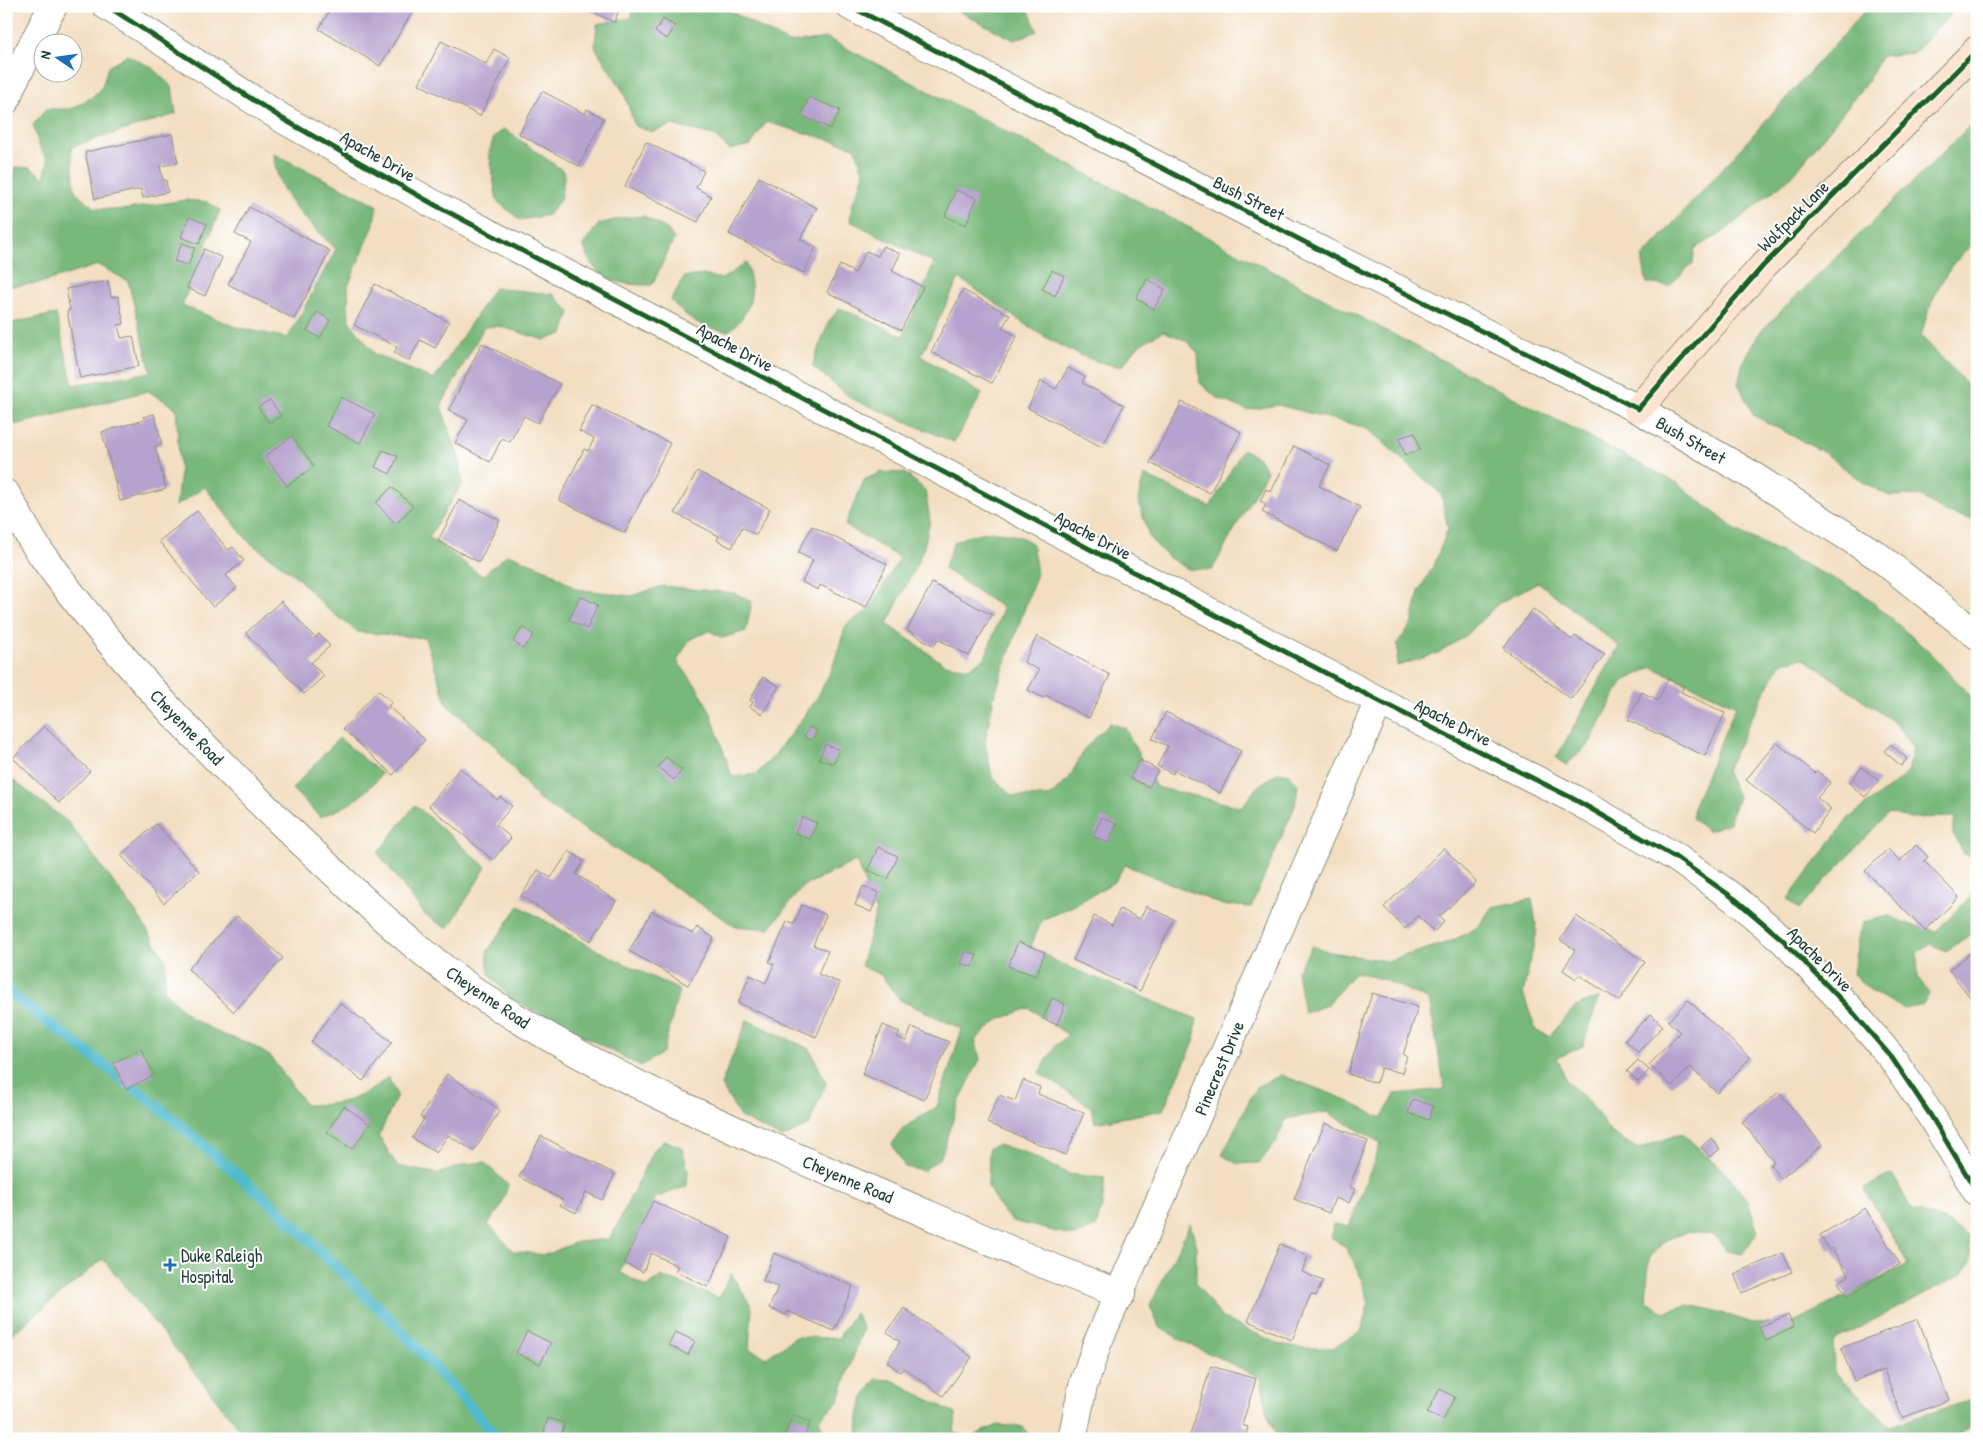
<svg xmlns="http://www.w3.org/2000/svg" width="1983" height="1445" viewBox="0 0 1983 1445" font-family="'Patrick Hand',sans-serif">
<style>
.forest{fill:#78b87a;stroke:#4c7a57}
.lines{fill:none;stroke-linecap:round;stroke-linejoin:round}
.stream{stroke:#50bacc;stroke-width:11}
.building{fill:#b6a2ce}
.street-casing{stroke:#898e7a;stroke-width:30}
.secondary-casing{stroke:#898e7a;stroke-width:30}
.street{stroke:#fff;stroke-width:28}
.secondary{stroke:#fde4d1;stroke-width:28}
.cycleway-casing{stroke:#fff;stroke-width:8}
.cycleway{stroke:#1b5e20;stroke-width:5}
.poi-dot{fill:#1f6fb2;stroke:#fff;stroke-width:2}
.labels{text-anchor:middle;dominant-baseline:central;stroke-width:4;stroke-linejoin:round;paint-order:stroke}
.street-label{font-size:18px;fill:#1f3d34;stroke:#fff}
.poi-label{font-size:18px;fill:#1f3d34;stroke:#fff;text-anchor:start}
</style>
<rect width="100%" height="100%" fill="#fff"/>
<filter id="ink" filterUnits="userSpaceOnUse"><feTurbulence type="fractalNoise" baseFrequency=".02" numOctaves="2"/><feDisplacementMap in="SourceGraphic" scale="10" xChannelSelector="R" yChannelSelector="G"/><feConvolveMatrix kernelMatrix="1 2 1 2 8 2 1 2 1" color-interpolation-filters="sRGB"/></filter>
<filter id="wash" filterUnits="userSpaceOnUse"><feTurbulence type="fractalNoise" baseFrequency=".0096" numOctaves="4" result="noise"/><feDisplacementMap in="SourceGraphic" scale="20" xChannelSelector="R" yChannelSelector="G"/><feGaussianBlur stdDeviation="1.12" result="paint"/><feColorMatrix in="noise" values="0 0 0 0 0 0 0 0 0 0 0 0 0 0 0 0 0 1.4 0 .05"/><feComposite in="paint" operator="in"/></filter>
<g filter="url(#wash)">
<rect width="100%" height="100%" fill="#f3dec1"/>
<g class="forest">
<path d="M633 6H721L788 43 827 38 1677 483 1736 530 1862 593 1928 651 1977 703V857L1964 854 1953 834 1955 817 1908 818 1888 813 1799 909 1787 900 1849 818 1908 773 1913 747 1894 722 1804 658 1782 662 1764 693 1726 771 1738 796 1729 823 1708 831 1693 819V807L1736 706 1652 667 1622 682 1589 744 1566 765 1556 758 1619 646 1538 582 1498 604 1464 637 1439 653 1397 666 1398 643 1412 623 1419 591 1435 563 1448 528 1441 494 1367 428 1278 405 1247 410 1217 398 1200 383 1198 353 1185 340 1163 331 1139 345 1121 367C1060 357 1010 312 959 278L921 356 982 394 954 442 852 399 812 366 829 321 840 308 903 336 934 263 850 221 852 206 864 174 855 147 766 122 751 145 730 150 713 135 672 125 652 132 635 126 624 93 595 47 597 24 631 18Z"/>
<path d="M949 6H1024L1029 11 1037 31 1014 40Z"/>
<path d="M1869 6H1958L1914 53 1882 56 1867 82 1793 175 1721 234 1695 248 1693 263 1669 286 1647 283 1642 258Z"/>
<path d="M127 55 151 67 172 87 176 114 71 147 75 191 94 208 121 210 185 200 207 202 220 210 182 305 236 327 288 338 336 249C309 223 275 195 274 154L377 205 373 227 348 286 349 321 375 354 434 380 494 288 553 294 570 312 563 334 544 340 499 326 484 327 441 406 461 464 462 484 429 537 482 576 508 554 548 570 576 589 632 596 662 586 734 593 752 601 746 631 722 638 710 631 690 639 677 661 697 687 710 711 732 777 756 774 773 757 816 700 832 669 846 625 868 610 900 558 845 525 864 480 882 472 905 473 925 490 930 521 923 551 887 624 944 664 969 668 985 658 1003 608 944 569 954 542C981 529 1007 528 1032 543L1037 573 994 696 985 742 992 777 1013 796 1049 797 1069 779 1085 748 1110 723 1125 728 1156 787 1242 807 1257 787 1279 772 1289 774 1298 785 1295 806 1251 907 1223 905 1125 865 1114 882 1077 904 1042 920 1031 946 1059 963 1197 1019 1194 1042 1163 1110 1095 1123 1091 1107 1039 1073 1056 1045 1068 1035 1029 1008 998 1020 975 1040 980 1059 958 1104 941 1157 923 1171 905 1167 892 1144 903 1128 937 1107 962 1029 900 1000 881 975 861 966 876 912 856 861 803 886 769 929 735 926 539 800 495 746 447 705 425 638 358 632 325 607 298 578 248 541 205 487 176 506 180 473 176 408 148 391 15 425 6 397V324L56 314 73 385 151 372 128 281 98 265 40 283 6 287V193L15 167 31 168 44 178 48 161 39 146 33 125 46 109H71L92 97 102 87 108 67Z"/>
<path d="M1977 119V241C1945 267 1931 297 1921 336L1977 395V521L1945 512 1918 495 1889 496 1863 482 1825 453 1753 415 1738 383 1743 362 1760 332Z"/>
<path d="M504 129 565 172 560 200 548 215 520 220 497 201 489 153 494 137Z"/>
<path d="M644 216 668 230 674 239 652 285C631 285 608 284 593 266 589 261 586 251 583 245L599 224 622 218Z"/>
<path d="M746 263C756 292 753 311 729 331 704 329 686 319 671 300L684 277 703 275 722 279Z"/>
<path d="M1243 449 1260 459 1267 471 1212 570 1188 569 1168 557 1150 539 1138 500 1144 475 1210 507Z"/>
<path d="M339 738 382 774C360 799 350 806 320 817L292 789Z"/>
<path d="M6 775 68 822 137 914 166 960 164 991 191 1018 223 1035 247 1042 270 1056 306 1105C341 1105 361 1100 388 1077L397 1095 379 1136 397 1166 438 1174 466 1164 484 1162 508 1185 501 1207 488 1224 513 1251 545 1255 577 1242 609 1239 616 1228 653 1150 665 1140 682 1148 688 1171 687 1186 655 1198 620 1272 647 1288 661 1276 719 1298 731 1274 752 1307 749 1348 766 1358 796 1337 838 1338 855 1313 863 1328 838 1402 819 1419 825 1436 835 1439H248L103 1259 6 1339Z"/>
<path d="M415 805 486 867 448 929 425 915 378 853Z"/>
<path d="M1977 893V930L1946 951 1930 944 1917 952 1918 977 1929 994 1923 1005 1905 1009 1872 992 1853 974 1859 933 1864 922 1889 916 1911 925 1936 931 1972 895Z"/>
<path d="M1532 899 1537 931 1523 993 1536 1031 1550 1036 1575 1007 1599 997 1583 1046 1557 1058 1567 1082 1589 1101 1610 1132 1638 1149 1682 1133 1728 1175 1749 1203 1758 1232 1742 1254 1727 1251 1714 1235 1687 1232 1664 1241 1649 1258 1646 1300 1663 1312 1687 1305 1709 1309 1753 1323 1794 1322 1908 1264 1864 1188 1892 1174 1912 1210 1948 1222 1969 1237 1971 1261 1963 1274 1833 1341 1834 1372 1890 1426 1970 1400H1977V1423L1951 1439H1279L1267 1414 1261 1378 1183 1341 1159 1327 1150 1306 1190 1224 1196 1243V1284L1222 1318 1279 1344 1304 1348H1333L1361 1332 1369 1302 1358 1270 1346 1248 1331 1237 1333 1224 1349 1226 1381 1143 1327 1112 1286 1119 1275 1143 1259 1163 1238 1164 1222 1155 1256 1087 1281 1075 1337 1096 1382 1118 1395 1094 1445 1089 1429 1000 1385 980 1355 972 1327 1005 1304 1013 1297 971 1312 946 1330 952 1387 961 1452 941 1478 927 1492 907Z"/>
<path d="M519 906 599 951 679 990 663 1053 640 1066 550 1018 512 1000 489 974 487 952Z"/>
<path d="M747 1020 810 1049 826 1083 809 1125 782 1138 740 1117 721 1085Z"/>
<path d="M998 1145 1024 1152 1069 1174 1105 1178 1102 1206 1096 1227 1074 1236 1012 1221 999 1207 988 1187 989 1148Z"/>
<path d="M876 1379 892 1380 956 1414 954 1433 970 1437 998 1425 1023 1427 1032 1439H859C858 1410 859 1402 876 1379Z"/>
</g>
<g class="lines">
<path class="stream" d="M6 990 161 1109 273 1205 396 1325 499 1439"/>
</g>
<g id="blocks">
<g class="building">
<path d="M332 6H416L380 66 319 29Z"/>
<path d="M580 6H621L614 22Z"/>
<path d="M663 19 675 26 667 39 655 32Z"/>
<path d="M441 41 486 64 494 49 510 58 480 116 419 84Z"/>
<path d="M542 91 585 114 587 109 604 118 579 166 519 134Z"/>
<path d="M809 97 840 110 831 129 801 115Z"/>
<path d="M172 134 178 163 160 166 163 180H166L168 192 143 198 141 189 95 199 85 152Z"/>
<path d="M646 142 704 171 696 188 711 196 698 222 625 186Z"/>
<path d="M759 177 817 208 800 239 816 247 804 273 729 234Z"/>
<path d="M956 190 977 198 966 225 945 216Z"/>
<path d="M249 207 330 251 294 319 228 284 251 242 235 234Z"/>
<path d="M189 217 207 224 199 244 181 237Z"/>
<path d="M182 243 195 248 188 265 174 261Z"/>
<path d="M883 246 900 254 892 271 923 287 901 330 827 292 840 265 855 273 866 251 878 256Z"/>
<path d="M204 249 222 258 205 296 187 288Z"/>
<path d="M1052 270 1064 276 1055 296 1042 289Z"/>
<path d="M1147 279 1165 289 1154 309 1136 298Z"/>
<path d="M108 281 111 297 118 296 124 324 118 325 121 338 133 336 139 366 80 378 67 311 70 310 66 289Z"/>
<path d="M375 284 449 322 435 348 420 340 409 361 394 353 397 347 354 325Z"/>
<path d="M963 290 1010 315 1002 328 1017 336 992 383 931 352Z"/>
<path d="M317 312 330 320 320 338 307 331Z"/>
<path d="M482 343 560 384 538 423 524 416 510 442 502 438 490 462 455 443 468 420 449 410Z"/>
<path d="M1068 368 1085 377 1082 383 1124 405 1102 447 1028 408 1041 381 1056 389Z"/>
<path d="M341 397 375 414 360 443 326 426Z"/>
<path d="M270 400 281 416 269 423 258 407Z"/>
<path d="M1182 402 1241 432 1210 493 1150 463Z"/>
<path d="M592 405 670 443 625 533 559 500 584 449 588 451 594 439 579 431Z"/>
<path d="M154 414 162 444 155 446 166 489 120 501 102 432 144 420 143 417Z"/>
<path d="M1415 433 1420 450 1405 455 1399 438Z"/>
<path d="M292 436 314 466 287 486 265 456Z"/>
<path d="M1294 446 1330 465 1319 486 1360 507 1337 551 1262 512 1266 504 1260 501 1266 489 1271 492Z"/>
<path d="M383 450 398 456 390 474 375 467Z"/>
<path d="M697 471 770 509 756 535 742 527 732 548 717 540 719 536 675 513Z"/>
<path d="M392 487 413 506 396 524 376 503Z"/>
<path d="M459 500 500 520 479 562 438 541Z"/>
<path d="M197 511 228 550 233 547 244 561 226 575 237 588 213 607 159 541Z"/>
<path d="M812 526 887 564 866 607 820 585 818 590 802 582 813 560 798 553Z"/>
<path d="M932 583 992 615 969 656 938 639 934 646 907 630Z"/>
<path d="M580 596 598 605 587 629 569 620Z"/>
<path d="M281 601 315 638 319 634 330 646 311 663 324 676 304 694 246 633Z"/>
<path d="M1533 609 1572 640 1575 636 1605 654 1571 699 1503 648Z"/>
<path d="M523 627 534 635 523 649 513 641Z"/>
<path d="M1037 636 1110 675 1089 718 1046 695 1044 698 1028 690 1039 670 1024 662Z"/>
<path d="M763 677 779 686 762 714 750 707 753 702 750 700Z"/>
<path d="M1668 679 1684 686 1681 692 1725 713 1705 756 1628 720 1642 692 1658 700Z"/>
<path d="M378 690 392 702 388 706 425 740 393 775 343 729Z"/>
<path d="M1166 712 1241 751 1220 793 1174 770 1173 774 1157 766 1168 746 1152 739Z"/>
<path d="M44 726 90 771 59 803 13 758Z"/>
<path d="M809 727 817 731 812 741 804 737Z"/>
<path d="M1776 742 1815 773 1817 771 1831 782 1817 798 1831 809 1813 833 1746 780Z"/>
<path d="M825 744 839 750 833 764 819 759Z"/>
<path d="M1891 744 1907 759 1901 766 1884 751Z"/>
<path d="M666 757 682 770 674 780 658 767Z"/>
<path d="M1140 760 1158 770 1149 787 1130 778Z"/>
<path d="M1862 767 1879 781 1865 797 1849 783Z"/>
<path d="M460 768 497 800 500 797 512 806 496 825 511 838 493 860 429 806Z"/>
<path d="M802 817 817 823 810 839 795 833Z"/>
<path d="M1102 817 1117 824 1108 843 1093 836Z"/>
<path d="M156 824 199 871 164 903 121 855Z"/>
<path d="M1916 845 1928 857 1924 861 1959 897 1925 931 1865 871 1888 849 1900 861Z"/>
<path d="M878 847 898 856 888 879 868 870Z"/>
<path d="M1444 848 1476 882 1439 917 1444 922 1434 932 1418 916 1405 929 1384 907Z"/>
<path d="M569 851 584 861 576 874 616 901 591 941 521 896 538 870 551 878Z"/>
<path d="M863 886 879 893 871 912 855 905Z"/>
<path d="M802 905 826 915 813 945 828 951 818 974 840 983 816 1037 738 1003 750 975 766 983 774 964 769 962 787 922 794 924Z"/>
<path d="M1146 906 1174 919 1140 991 1073 960 1094 916 1112 925 1120 909 1140 919Z"/>
<path d="M652 911 693 934 697 927 714 938 688 985 629 951Z"/>
<path d="M237 916 283 958 234 1012 188 969Z"/>
<path d="M1576 916 1645 962 1619 1001 1579 975 1576 979 1563 970 1575 950 1560 940Z"/>
<path d="M1018 942 1045 952 1036 976 1008 966Z"/>
<path d="M1977 948V1006L1949 970Z"/>
<path d="M966 951 977 955 972 967 961 963Z"/>
<path d="M1372 993 1418 1007 1403 1055 1407 1056 1402 1073 1381 1068 1376 1083 1348 1074Z"/>
<path d="M1052 998 1065 1004 1057 1025 1043 1019Z"/>
<path d="M1688 1000 1750 1058 1717 1093 1690 1067 1672 1086 1649 1065 1680 1032 1668 1021Z"/>
<path d="M340 1003 392 1042 363 1081 311 1042Z"/>
<path d="M1651 1014 1663 1026 1638 1052 1625 1040Z"/>
<path d="M883 1025 900 1032 897 1037 906 1041 912 1027 949 1042 924 1100 862 1074Z"/>
<path d="M141 1049 154 1075 126 1089 113 1063Z"/>
<path d="M1638 1060 1649 1070 1638 1082 1627 1071Z"/>
<path d="M447 1074 500 1110 474 1151 448 1135 436 1153 412 1138 424 1119 420 1117Z"/>
<path d="M1023 1080 1040 1087 1038 1094 1084 1113 1066 1155 987 1123 999 1095 1015 1101Z"/>
<path d="M1779 1092 1822 1145 1781 1179 1770 1165 1774 1162 1742 1122Z"/>
<path d="M1413 1099 1433 1106 1429 1120 1408 1113Z"/>
<path d="M344 1106 370 1124 352 1149 327 1132Z"/>
<path d="M1325 1123 1368 1141 1349 1187 1355 1189 1349 1203 1335 1198 1329 1213 1294 1199Z"/>
<path d="M541 1136 615 1174 602 1200 586 1192 576 1213 560 1205 563 1200 519 1177Z"/>
<path d="M1711 1138 1720 1149 1710 1157 1701 1147Z"/>
<path d="M653 1201 731 1237 708 1287 675 1271 678 1266 651 1253 643 1272 624 1263Z"/>
<path d="M1865 1208 1900 1264 1847 1297 1838 1282 1849 1276 1832 1248 1829 1250 1820 1235Z"/>
<path d="M1280 1244 1308 1256 1302 1272 1323 1281 1316 1296 1311 1294 1292 1340 1248 1321Z"/>
<path d="M774 1253 853 1286 834 1331 787 1311 786 1315 769 1308 778 1287 763 1281Z"/>
<path d="M1783 1253 1792 1272 1742 1293 1734 1274Z"/>
<path d="M904 1308 972 1357 943 1396 904 1368 900 1372 887 1362 900 1342 887 1332Z"/>
<path d="M1788 1315 1794 1327 1766 1341 1759 1327Z"/>
<path d="M1918 1319 1949 1400 1902 1418 1884 1370 1854 1381 1841 1348Z"/>
<path d="M527 1331 551 1343 540 1364 516 1353Z"/>
<path d="M675 1332 695 1341 688 1355 669 1345Z"/>
<path d="M1211 1366 1256 1379 1242 1425 1248 1427 1245 1439H1189Z"/>
<path d="M1440 1389 1455 1397 1443 1420 1427 1413Z"/>
<path d="M793 1415 810 1423 803 1439H782Z"/>
<path d="M548 1418 565 1423 560 1439H542Z"/>
</g>
</g>
</g>
<g filter="url(#ink)">
<use href="#blocks" fill-opacity="0" stroke="#898e7a" stroke-width="1"/>
<g class="lines">
<g class="street-casing">
<g id="street">
<path d="M107 6 283 119 435 205 1379 701 1572 798 1675 857 1735 899 1783 940 1850 1009 1892 1058 1931 1116 1977 1192"/>
<path d="M850 6 1343 262 1638 409 1748 473 1878 556 1977 635"/>
<path d="M6 100 12 84 53 6"/>
<path d="M6 494C18 514 28 536 42 555 123 667 221 767 322 861 379 915 439 971 507 1012 621 1083 744 1135 867 1188 951 1224 1035 1263 1121 1294"/>
<path d="M1072 1439 1083 1386 1097 1344 1379 701"/>
</g>
</g>
<g class="secondary-casing">
<path id="secondary" d="M1638 409 1763 266 1977 50"/>
</g>
<use href="#street" class="street"/>
<use href="#secondary" class="secondary"/>
<g class="cycleway-casing">
<g id="cycleway">
<path d="M107 6 283 119 435 205 1379 701 1572 798 1675 857 1735 899 1783 940 1850 1009 1892 1058 1931 1116 1977 1192"/>
<path d="M850 6 1343 262 1638 409 1763 266 1977 50"/>
</g>
</g>
<use href="#cycleway" class="cycleway"/>
</g>
</g>
<path class="poi-dot" d="M167.5 1257.5h5v5h5v5h-5v5h-5v-5h-5v-5h5z"/>
<g class="labels">
<g class="street-label">
<text transform="translate(378 156) rotate(30)">Apache Drive</text>
<text transform="translate(1249 198) rotate(27)">Bush Street</text>
<text transform="translate(1793 216) rotate(-45)">Wolfpack Lane</text>
<text transform="translate(735 347) rotate(28)">Apache Drive</text>
<text transform="translate(1691 440) rotate(30)">Bush Street</text>
<text transform="translate(1093 535) rotate(28)">Apache Drive</text>
<text transform="translate(1453 722) rotate(27)">Apache Drive</text>
<text transform="translate(187 727) rotate(46)">Cheyenne Road</text>
<text transform="translate(1820 959) rotate(45)">Apache Drive</text>
<text transform="translate(488 997) rotate(34)">Cheyenne Road</text>
<text transform="translate(1219 1068) rotate(-67)">Pinecrest Drive</text>
<text transform="translate(848 1179) rotate(23)">Cheyenne Road</text>
</g>
<g class="poi-label">
<text x="181" y="1255">Duke Raleigh<tspan x="181" dy="21">Hospital</tspan></text>
</g>
</g>
<rect width="1983" height="1445" fill="none" stroke="#fff" stroke-width="25"/>
<g transform="translate(58 58) rotate(283)"><circle r="24" fill="#ffffff" stroke="#a5b1ae"/>
<path d="M0-4L9 19L0 12L-9 19Z" fill="#1f6fb2"/>
<text y="-8" font-size="14" font-weight="bold" text-anchor="middle" fill="#1f3d34">N</text>
</g>
</svg>
